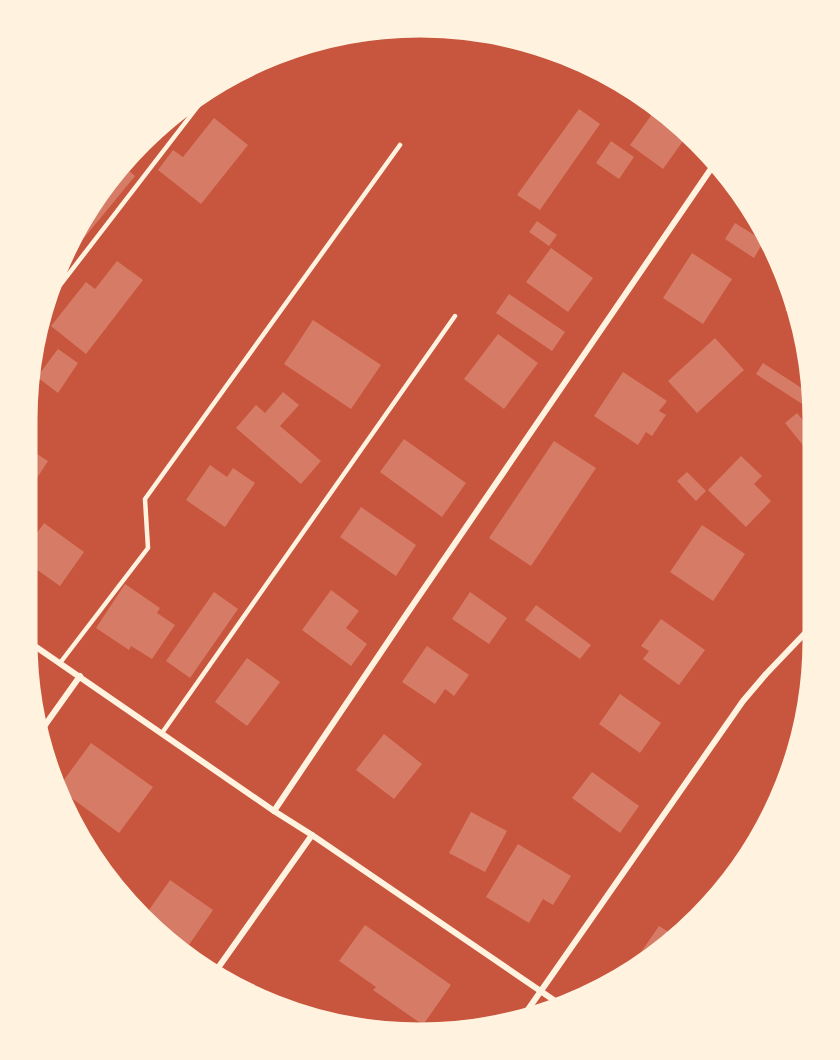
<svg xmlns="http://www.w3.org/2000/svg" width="840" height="1060" viewBox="0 0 840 1060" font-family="Spectral,serif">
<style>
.building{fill:#d67c66}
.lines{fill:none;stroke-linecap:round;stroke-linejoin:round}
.service{stroke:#fff3e0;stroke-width:4.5}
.minor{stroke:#fff3e0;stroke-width:6}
.rim{fill:none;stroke:#fff3e0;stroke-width:3}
</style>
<rect width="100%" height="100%" fill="#c8553d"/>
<g class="building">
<path d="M579 109 600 124 540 210 517 195Z"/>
<path d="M655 110 688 134 663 169 630 145Z"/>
<path d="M214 118 248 145 201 204 158 170 173 150 183 157Z"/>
<path d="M611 141 634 157 619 179 596 163Z"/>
<path d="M121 164 135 176 84 238 75 231 78 223Z"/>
<path d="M537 221 557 235 549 246 529 232Z"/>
<path d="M735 223 764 241 754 258 725 239Z"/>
<path d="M551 248 593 278 568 312 526 282Z"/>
<path d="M692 253 732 279 703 324 663 298Z"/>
<path d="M117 261 143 280 86 354 51 326 86 282 95 289Z"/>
<path d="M509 294 565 332 552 351 496 313Z"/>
<path d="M795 298 799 321 785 310Z"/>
<path d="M313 320 381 365 351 409 284 364Z"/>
<path d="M498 334 538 363 504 409 464 379Z"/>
<path d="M715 338 744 370 697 413 668 381Z"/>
<path d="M58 349 78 363 58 393 37 377Z"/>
<path d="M763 363 814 396 813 403 810 409 756 374Z"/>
<path d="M623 372 667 401 659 411 666 415 652 436 646 432 638 445 594 416Z"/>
<path d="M283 392 299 405 280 426 321 461 301 484 236 428 256 405 265 413Z"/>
<path d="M797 413 813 432V444L806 449 785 423Z"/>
<path d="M404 439 466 483 442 517 380 472Z"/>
<path d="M554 441 596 468 531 566 489 538Z"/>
<path d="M26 447 48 461 26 495Z"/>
<path d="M741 456 762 476 754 484 771 501 746 527 708 490Z"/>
<path d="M210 465 227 477 233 468 255 483 225 527 186 500Z"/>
<path d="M687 472 706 491 696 501 677 481Z"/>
<path d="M361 507 416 545 396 576 340 537Z"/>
<path d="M44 523 84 552 60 586 26 562V549Z"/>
<path d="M702 525 745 554 713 601 670 572Z"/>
<path d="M125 584 160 608 157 613 175 625 152 659 131 646 129 650 96 628Z"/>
<path d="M331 590 359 611 346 628 367 644 351 666 302 630Z"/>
<path d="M214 592 238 609 190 678 166 661Z"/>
<path d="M470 592 507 618 489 644 452 619Z"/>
<path d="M536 605 591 645 580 659 525 620Z"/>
<path d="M661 619 705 650 679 685 643 659 649 651 641 646Z"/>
<path d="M427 646 469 675 454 696 445 689 435 704 402 682Z"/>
<path d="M247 658 280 682 247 726 215 702Z"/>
<path d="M620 694 661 723 640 753 599 724Z"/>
<path d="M384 734 422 764 394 799 356 770Z"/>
<path d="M91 743 153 787 119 833 58 788Z"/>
<path d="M592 772 639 806 620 833 572 798Z"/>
<path d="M471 812 507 831 485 872 449 853Z"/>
<path d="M518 844 571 876 553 905 543 899 529 923 486 897Z"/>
<path d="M170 880 213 910 184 952 142 920Z"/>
<path d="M683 924 688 928 680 936 641 965 635 961 659 926 675 936Z"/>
<path d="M365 925 451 985 423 1025 373 990 376 987 339 961Z"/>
</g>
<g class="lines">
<g class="service">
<path d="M44 306 215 84"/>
<path d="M60 663 148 548 145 499 400 145"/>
<path d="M162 733 455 316"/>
</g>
<g class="minor">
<path d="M26 640 274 811 312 835 561 1005"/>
<path d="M38 735 80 676"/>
<path d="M274 811 406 615 717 160"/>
<path d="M213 975 312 835"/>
<path d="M520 1021 743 701 766 674 809 629"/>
</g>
</g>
<path d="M0 0H840V1060H0ZM420 36H420A384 384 0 0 1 804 420V640A384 384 0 0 1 420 1024H420A384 384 0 0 1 36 640V420A384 384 0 0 1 420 36Z" fill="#fff3e0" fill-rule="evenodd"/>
<path class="rim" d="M420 36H420A384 384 0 0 1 804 420V640A384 384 0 0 1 420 1024H420A384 384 0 0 1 36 640V420A384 384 0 0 1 420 36Z"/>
</svg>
